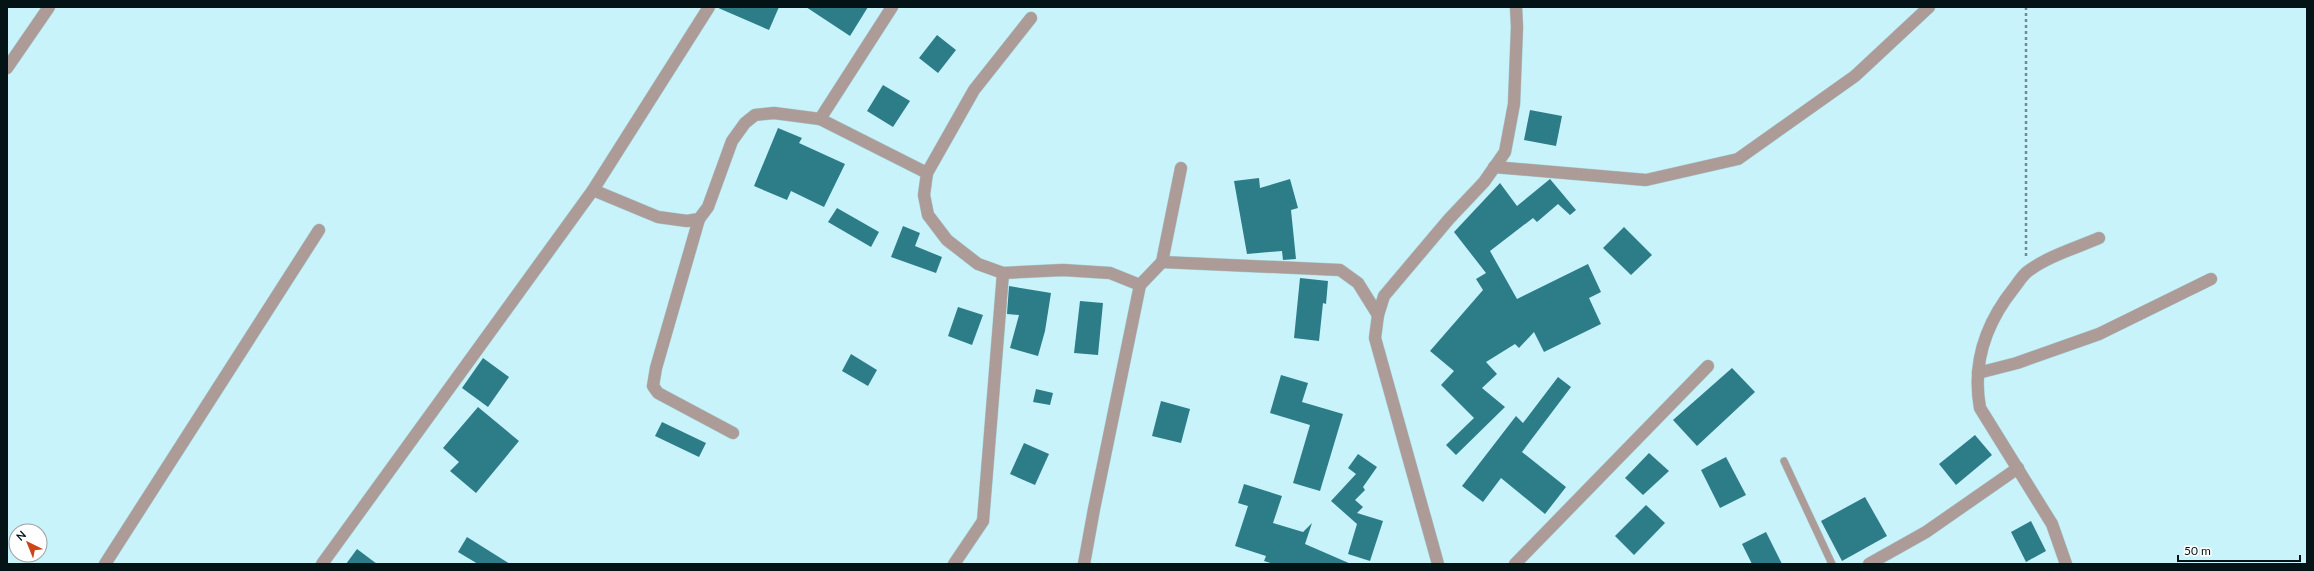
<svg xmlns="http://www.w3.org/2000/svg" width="2314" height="571" viewBox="0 0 2314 571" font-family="Lato,sans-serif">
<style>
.building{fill:#2d7d88}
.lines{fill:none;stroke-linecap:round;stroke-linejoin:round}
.service-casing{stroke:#a9cfd6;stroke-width:8}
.minor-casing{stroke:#a9cfd6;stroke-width:13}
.path{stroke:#6e8c91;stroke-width:2.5;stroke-dasharray:3 3;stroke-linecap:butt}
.service{stroke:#ac9b97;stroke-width:7}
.minor{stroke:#ac9b97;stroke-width:12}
</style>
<rect width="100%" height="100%" fill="#c8f3fa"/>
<g class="building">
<path d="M716 7H779L769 30Z"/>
<path d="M806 7H868L850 36Z"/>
<path d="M937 35 956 50 938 73 919 58Z"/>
<path d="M883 85 910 101 893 127 867 111Z"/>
<path d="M1530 110 1562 116 1556 146 1524 140Z"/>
<path d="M778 128 802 138 799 143 845 164 824 207 791 191 787 200 754 186Z"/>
<path d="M1259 178 1260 188 1290 179 1298 208 1291 210 1296 259 1283 260 1282 251 1247 254 1234 181Z"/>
<path d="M1550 179 1576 210 1570 215 1558 204 1537 222 1533 218 1490 251 1517 299 1588 264 1601 292 1589 298 1601 324 1544 352 1534 332 1519 348 1515 344 1486 362 1497 374 1482 388 1505 407 1456 455 1446 445 1474 418 1441 385 1454 371 1430 351 1483 290 1476 279 1486 273 1454 232 1500 183 1517 206Z"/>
<path d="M837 208 879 232 871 247 828 222Z"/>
<path d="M903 226 920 233 915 246 942 257 936 273 891 257Z"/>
<path d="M1624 227 1652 255 1631 275 1603 248Z"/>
<path d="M1300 278 1328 281 1326 304 1323 303 1319 341 1294 338Z"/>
<path d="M1009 286 1051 293 1045 331 1038 356 1010 348 1019 315 1007 314Z"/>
<path d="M1080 301 1103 303 1098 355 1074 353Z"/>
<path d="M958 307 983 315 972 345 948 336Z"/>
<path d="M851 354 877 370 868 386 842 371Z"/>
<path d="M483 358 509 377 488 407 462 388Z"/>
<path d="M1732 368 1755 392 1697 446 1673 420Z"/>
<path d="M1281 375 1308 383 1302 402 1343 414 1320 491 1293 483 1310 425 1270 413Z"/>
<path d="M1558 377 1571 387 1522 452 1566 487 1545 514 1501 478 1483 502 1462 486 1516 416 1523 423Z"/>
<path d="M1036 389 1053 393 1050 405 1033 402Z"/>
<path d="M1161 401 1190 409 1181 443 1152 436Z"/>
<path d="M478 407 519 441 476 493 450 471 459 462 443 448Z"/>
<path d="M662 422 706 443 699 457 655 436Z"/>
<path d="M1975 435 1992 455 1956 485 1939 464Z"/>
<path d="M1024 443 1049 454 1035 485 1010 474Z"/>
<path d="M1649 453 1669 471 1643 495 1625 478Z"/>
<path d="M1358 454 1377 467 1363 487 1365 490 1355 500 1363 507 1357 513 1383 521 1370 561 1348 554 1357 524 1331 501 1356 474 1348 468Z"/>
<path d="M1726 457 1746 495 1720 508 1701 470Z"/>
<path d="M1244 484 1282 496 1273 523 1303 532 1312 523 1305 544 1351 564H1274L1264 561 1266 556 1235 546 1248 506 1238 503Z"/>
<path d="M1865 497 1887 536 1842 561 1821 521Z"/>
<path d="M1646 505 1665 523 1634 555 1615 536Z"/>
<path d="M2031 521 2046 551 2026 562 2011 532Z"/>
<path d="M1766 532 1782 564H1752L1742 544Z"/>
<path d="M467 537 510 564H478L458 552Z"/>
<path d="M357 549 377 564H346Z"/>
</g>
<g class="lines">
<g class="service-casing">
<path id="service" d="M1784 461 1832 564"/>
</g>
<g class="minor-casing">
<g id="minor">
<path d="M1031 18 974 90 927 173 924 195 928 215 947 240 978 264 1003 273 1063 270 1110 273 1140 285"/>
<path d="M7 68 49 7"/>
<path d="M820 119 892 7"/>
<path d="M1494 167 1646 180 1738 159 1855 76 1929 7"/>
<path d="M593 190 658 217 687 221 699 219 708 207 732 141 745 123 755 115 774 113 820 119 927 173"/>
<path d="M699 219 656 368 653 386 658 393 733 433"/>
<path d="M1162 262 1340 270 1358 283 1378 315"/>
<path d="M1978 373 2017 363 2099 334 2211 279"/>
<path d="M105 564 319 230"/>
<path d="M322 564 593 190 709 7"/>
<path d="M954 564 983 521 1003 273"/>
<path d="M1084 564 1094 509 1140 285 1162 262 1181 168"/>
<path d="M1438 564 1375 338 1378 315 1384 296 1449 219 1484 182 1505 152 1514 104 1517 27 1516 7"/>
<path d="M1515 564 1708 366"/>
<path d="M1869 564 1926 532 2018 468"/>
<path d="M2066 564 2052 524 1980 408C1972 364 1986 323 2014 288 2018 283 2022 276 2027 272 2048 256 2076 248 2099 238"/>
</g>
</g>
<path class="path" d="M2026 256V7"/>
<use href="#service" class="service"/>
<use href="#minor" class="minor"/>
</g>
<rect width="2314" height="571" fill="none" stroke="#041316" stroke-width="16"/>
<g transform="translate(28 543) rotate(317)"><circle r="19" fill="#ffffff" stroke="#9ba1a2"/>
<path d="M0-3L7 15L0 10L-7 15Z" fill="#cc4418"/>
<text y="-6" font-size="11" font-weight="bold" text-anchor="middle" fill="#041316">N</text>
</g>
<path d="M2178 555v6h122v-6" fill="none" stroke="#041316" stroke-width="2"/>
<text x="2184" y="555" font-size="12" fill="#041316" stroke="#ffffff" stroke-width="3" paint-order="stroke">50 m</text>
</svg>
